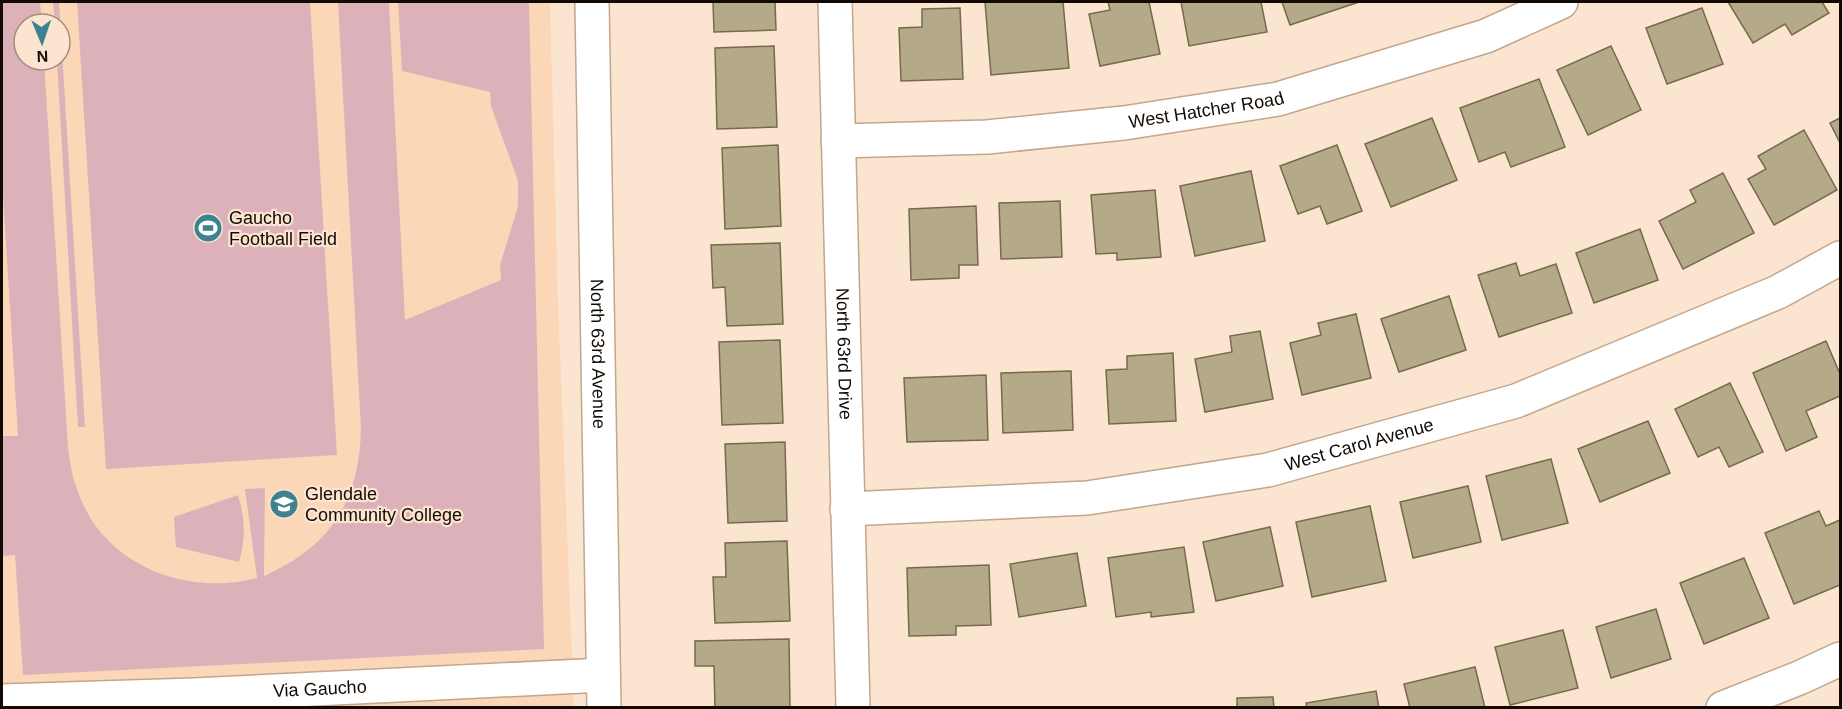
<svg xmlns="http://www.w3.org/2000/svg" width="1842" height="709" viewBox="0 0 1842 709" font-family="Arial,sans-serif">
<style>
.built{fill:#fbd7b7;fill-rule:evenodd}
.green{fill:#ddb1ba}
.building{fill:#b4a988;stroke:#756b4b;stroke-width:1.5}
.lines{fill:none;stroke-linecap:round;stroke-linejoin:round}
.minor-casing{stroke:#c2a68d;stroke-width:36}
.tertiary-casing{stroke:#c2a68d;stroke-width:36}
.minor{stroke:#fff;stroke-width:33}
.tertiary{stroke:#fff;stroke-width:33}
.labels{text-anchor:middle;dominant-baseline:central;stroke-width:4.5;stroke-linejoin:round;paint-order:stroke}
.street-label{font-size:18px;fill:#130a03;stroke:#fce5d0}
.poi-label{font-size:18px;fill:#130a03;stroke:#fce5d0;text-anchor:start}
</style>
<rect width="100%" height="100%" fill="#fce5d0"/>
<path class="built" d="M2 2H550L558 300 574 707H2ZM24 24H60V60H24Z"/>
<g class="green">
<path d="M2 2H40L42 24H24V60H44L68 447C70 464 73 481 80 497 107 567 188 596 257 578L245 489 265 488 264 576C331 546 359 502 361 429L338 2H389L405 320 501 280 500 265 518 206V181L491 106 490 92 402 71 398 2H529L544 649 23 675 15 555 2 556V436H18L2 179Z"/>
<path d="M53 2H59L85 427H78L57 60H60V24H55Z"/>
<path d="M77 2H310L337 455 106 469Z"/>
<path d="M238 495C245 518 246 539 239 562L176 547 174 517Z"/>
</g>
<g class="building">
<path d="M713 2H775L776 30 714 32Z"/>
<path d="M985 2H1063L1069 68 991 75Z"/>
<path d="M1108 2H1149L1160 54 1100 66 1089 14 1110 10Z"/>
<path d="M1181 2H1261L1267 32 1189 46Z"/>
<path d="M1282 2H1359L1290 25Z"/>
<path d="M1728 2H1822L1829 13 1792 35 1785 24 1753 43Z"/>
<path d="M960 8 963 79 901 81 899 28 922 27V9Z"/>
<path d="M1702 8 1723 64 1667 84 1646 28Z"/>
<path d="M774 46 777 127 717 129 715 48Z"/>
<path d="M1611 46 1641 110 1588 135 1557 70Z"/>
<path d="M1539 79 1565 147 1511 167 1505 152 1479 162 1460 108Z"/>
<path d="M1432 118 1457 180 1391 207 1365 144Z"/>
<path d="M1840 118V143L1830 123Z"/>
<path d="M1804 130 1837 190 1774 225 1748 179 1766 169 1758 156Z"/>
<path d="M778 145 781 226 725 229 722 148Z"/>
<path d="M1337 145 1362 211 1327 224 1320 206 1298 214 1280 166Z"/>
<path d="M1251 171 1265 241 1195 256 1180 186Z"/>
<path d="M1723 173 1754 233 1683 269 1659 221 1696 202 1690 190Z"/>
<path d="M1155 190 1161 257 1117 260V253L1096 254 1091 195Z"/>
<path d="M1060 201 1062 257 1001 259 999 203Z"/>
<path d="M976 206 978 265H959V278L911 280 909 209Z"/>
<path d="M1640 229 1658 280 1594 303 1576 253Z"/>
<path d="M780 243 783 324 727 326 725 287 713 288 711 245Z"/>
<path d="M1516 263 1520 276 1556 264 1572 313 1499 337 1478 275Z"/>
<path d="M1449 296 1466 350 1399 372 1381 319Z"/>
<path d="M1356 314 1371 378 1302 395 1290 343 1321 335 1318 323Z"/>
<path d="M1260 331 1273 399 1205 412 1195 359 1232 352 1230 336Z"/>
<path d="M780 340 783 423 722 425 719 342Z"/>
<path d="M1826 341 1840 374V396L1806 411 1817 437 1786 451 1753 373Z"/>
<path d="M1173 353 1176 421 1109 424 1106 370 1127 369V356Z"/>
<path d="M1071 371 1073 430 1003 433 1001 373Z"/>
<path d="M986 375 988 440 907 442 904 378Z"/>
<path d="M1730 383 1763 452 1729 467 1719 447 1698 457 1675 409Z"/>
<path d="M1648 421 1670 473 1600 502 1578 449Z"/>
<path d="M785 442 787 521 728 523 725 444Z"/>
<path d="M1551 459 1568 523 1502 540 1486 476Z"/>
<path d="M1468 486 1481 542 1413 558 1400 502Z"/>
<path d="M1370 506 1386 581 1312 597 1296 522Z"/>
<path d="M1819 511 1826 526 1840 520V585L1794 604 1765 533Z"/>
<path d="M1270 527 1283 586 1216 601 1203 542Z"/>
<path d="M787 541 790 621 715 623 713 577H726L725 543Z"/>
<path d="M1184 547 1194 612 1151 617V612L1116 617 1108 558Z"/>
<path d="M1077 553 1086 606 1019 617 1010 564Z"/>
<path d="M1744 558 1769 618 1704 644 1680 583Z"/>
<path d="M989 565 991 625 956 626V635L909 636 907 568Z"/>
<path d="M1656 609 1671 659 1611 678 1596 627Z"/>
<path d="M1563 630 1578 688 1510 705 1495 647Z"/>
<path d="M789 639 790 708H715L714 666H695V641Z"/>
<path d="M1475 667 1485 708H1410L1404 684Z"/>
<path d="M1376 691 1379 708H1307L1306 703Z"/>
<path d="M1273 697 1274 708H1237V698Z"/>
</g>
<g class="lines">
<g class="minor-casing">
<g id="minor">
<path id="s1" d="M835 2 853 708"/>
<path id="s2" d="M838 141 987 137 1124 123 1278 99 1486 36 1561 2"/>
<path id="s3" d="M847 509 1087 498 1268 470 1516 401 1778 292 1840 258"/>
<path id="s4" d="M2 701 194 695 603 675"/>
<path d="M1723 708 1799 678 1840 659"/>
</g>
</g>
<g class="tertiary-casing">
<g id="tertiary">
<path id="s5" d="M592 2 604 708"/>
</g>
</g>
<use href="#minor" class="minor"/>
<use href="#tertiary" class="tertiary"/>
</g>
<defs>
<g id="stadium-disc" transform="scale(1.5)"><circle r="9.5" fill="#3d828e" stroke="#fce5d0"/><path d="M0-5a6.5 5 0 1 0 0 10a6.5 5 0 1 0 0-10ZM-3.5-1.8h7v3.6h-7Z" fill="#fff"/></g>
<g id="university-disc" transform="scale(1.5)"><circle r="9.5" fill="#3d828e" stroke="#fce5d0"/><path d="M0-5L7-2L0 1L-7-2ZM-4 1L0 2.5L4 1V4Q0 6-4 4Z" fill="#fff"/></g>
</defs>
<g fill-rule="evenodd">
<use href="#stadium-disc" x="208" y="228"/>
<use href="#university-disc" x="284" y="504"/>
</g>
<g class="labels">
<g class="street-label">
<text stroke="none"><textPath href="#s2" startOffset="370">West Hatcher Road</textPath></text>
<text stroke="none"><textPath href="#s5" startOffset="352">North 63rd Avenue</textPath></text>
<text stroke="none"><textPath href="#s1" startOffset="352">North 63rd Drive</textPath></text>
<text stroke="none"><textPath href="#s3" startOffset="518">West Carol Avenue</textPath></text>
<text stroke="none"><textPath href="#s4" startOffset="318">Via Gaucho</textPath></text>
</g>
<g class="poi-label">
<text x="229" y="218">Gaucho<tspan x="229" dy="21">Football Field</tspan></text>
<text x="305" y="494">Glendale<tspan x="305" dy="21">Community College</tspan></text>
</g>
</g>
<rect width="1842" height="709" fill="none" stroke="#130a03" stroke-width="6"/>
<g transform="translate(42 42) rotate(178)"><circle r="28" fill="#fce5d0" stroke="#9f8d7e" stroke-width="1.5"/>
<path d="M0-4.5L10 22L0 15L-10 22Z" fill="#3d828e"/>
<text y="-9" font-size="16" font-weight="bold" text-anchor="middle" fill="#130a03">N</text>
</g>
</svg>
